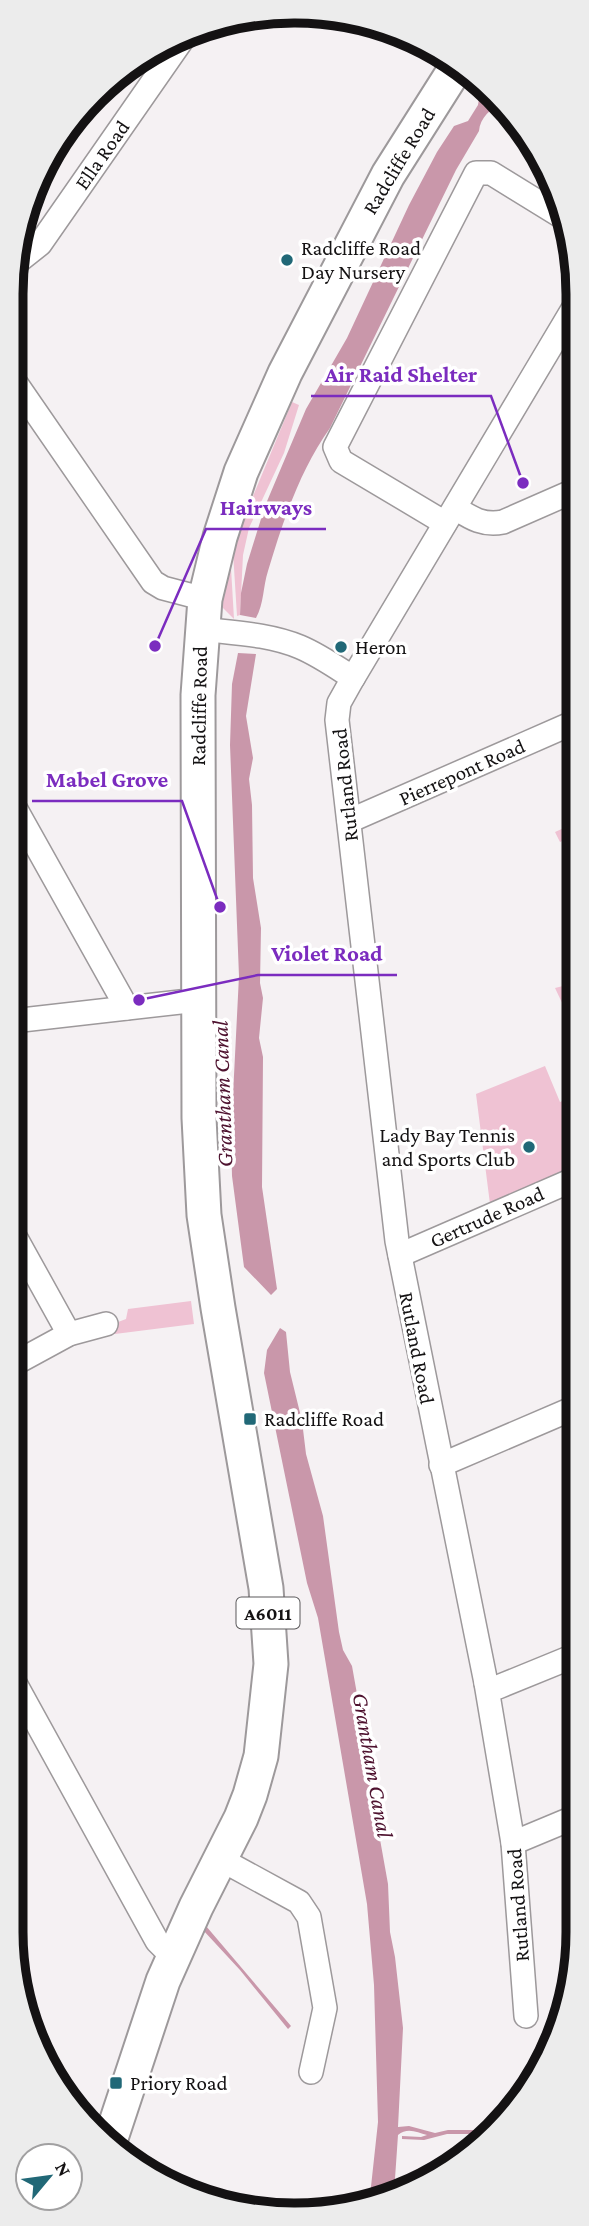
<svg xmlns="http://www.w3.org/2000/svg" width="589" height="2226" viewBox="0 0 589 2226" font-family="'Crimson Pro',serif">
<style>
.green{fill:#efc2d3}
.water{fill:#c997aa}
.lines{fill:none;stroke-linecap:round;stroke-linejoin:round}
.minor-casing{stroke:#9d999b;stroke-width:26}
.highway-casing{stroke:#9d999b;stroke-width:37}
.minor{stroke:#fff;stroke-width:23}
.highway{stroke:#fff;stroke-width:33}
.poi-dot{fill:#216877;stroke:#fff;stroke-width:2.5}
.labels{text-anchor:middle;dominant-baseline:central;stroke-width:7;stroke-linejoin:round;paint-order:stroke}
.shield{fill:#fff;stroke:#5a595a;stroke-width:2}
.shield-label{font-size:19px;font-weight:bold;fill:#141213}
.street-label{font-size:21px;fill:#141213;stroke:#fff}
.poi-label{font-size:21px;fill:#141213;stroke:#fff;text-anchor:start}
.water-label{font-size:23px;font-style:italic;fill:#4e122f;stroke:#fff}
.rim{fill:none;stroke:#141213;stroke-width:9}
.leader{fill:none;stroke:#7b2cbf;stroke-width:2.5}
.callout-dot{fill:#7b2cbf;stroke:#fff;stroke-width:2.5}
.callout-label{font-size:23px;text-anchor:middle;font-weight:bold;fill:#7b2cbf;stroke:#fff;stroke-width:7;stroke-linejoin:round;paint-order:stroke}
</style>
<rect width="100%" height="100%" fill="#f5f1f3"/>
<g class="green">
<path d="M292 402 299 405 284 453 249 528 243 555 240 615 237 616 233 552 251 501Z"/>
<path d="M225 564 231 568 234 619 220 605Z"/>
<path d="M575 823V845L571 837 560 842 555 832Z"/>
<path d="M575 983V1030L555 988Z"/>
<path d="M545 1066 560 1102 575 1095V1165L490 1204 476 1094Z"/>
<path d="M191 1301 194 1324 107 1335 105 1327 126 1319 128 1309Z"/>
</g>
<g class="water">
<path d="M484 86 496 94 502 103C491 108 480 118 479 131L456 170 330 428C300 470 283 521 268 571 263 586 264 604 256 618L240 615 241 593 247 564 265 506 306 409 347 338 409 205 437 152 454 126 468 121 478 105 480 92Z"/>
<path d="M238 653 256 654 246 716 253 758 249 779 252 805 253 878 261 928 260 983 263 998 259 1038 263 1057 262 1187 277 1289 271 1295 244 1267 232 1176 231 1135 239 976 230 745 232 684Z"/>
<path d="M280 1328 286 1332 290 1372 302 1421 306 1454 323 1516 339 1632 343 1650 352 1666 357 1694 364 1750 388 1884 390 1932 395 1957 403 2028 398 2127 409 2126 435 2133 448 2130H492L489 2134H447L424 2140 402 2139V2136L421 2137 427 2135C417 2132 407 2127 398 2135L394 2193 369 2205 378 2122 374 1985 367 1904 318 1618 307 1583 264 1373 267 1350Z"/>
<path d="M206 1926 291 2026 288 2029 240 1970 203 1930Z"/>
</g>
<g class="lines">
<g class="minor-casing">
<g id="minor">
<path d="M16 263 40 244 182 40"/>
<path d="M15 382 153 582 163 588 205 599"/>
<path d="M455 508C471 518 483 526 503 522L576 490"/>
<path d="M445 523 341 461 335 447 476 173H491L564 218"/>
<path d="M201 629C234 633 269 634 300 647 319 655 336 667 353 678"/>
<path d="M14 806 127 1008"/>
<path d="M349 821 575 722"/>
<path d="M13 1021 198 1000"/>
<path d="M13 1233 69 1334"/>
<path d="M400 1255 575 1179"/>
<path d="M12 1365 69 1334 106 1324"/>
<path d="M441 1465 574 1408"/>
<path d="M11 1676 157 1941 173 1957"/>
<path d="M486 1683 492 1687H498L574 1656"/>
<path d="M513 1843 573 1818"/>
<path d="M222 1860 299 1902 309 1917 325 2008 311 2072"/>
<path d="M526 2016 513 1843 486 1683 397 1241 337 720 339 703 353 678 576 304"/>
</g>
</g>
<g class="highway-casing">
<path id="highway" d="M110 2141 163 1981 196 1907 241 1818 250 1795 261 1756 271 1664 266 1588 218 1308 204 1215 199 1118 198 695 205 599 220 537 241 472 285 373 388 175 457 66"/>
</g>
<use href="#minor" class="minor"/>
<use href="#highway" class="highway"/>
</g>
<g class="poi-dot">
<circle cx="287" cy="260" r="7"/>
<circle cx="341" cy="647" r="7"/>
<circle cx="529" cy="1147" r="7"/>
<rect x="243" y="1412" width="14" height="14" rx="3.5"/>
<rect x="109" y="2076" width="14" height="14" rx="3.5"/>
</g>
<g class="labels">
<rect class="shield" x="236.5" y="1597.5" width="63" height="31" rx="5"/>
<g class="shield-label">
<text x="268" y="1613">A6011</text>
</g>
<g class="street-label">
<text transform="translate(102 155) rotate(-55)">Ella Road</text>
<text transform="translate(399 161) rotate(-59)">Radcliffe Road</text>
<text transform="translate(199 706) rotate(-89)">Radcliffe Road</text>
<text transform="translate(462 772) rotate(-24)">Pierrepont Road</text>
<text transform="translate(345 785) rotate(-96)">Rutland Road</text>
<text transform="translate(487 1217) rotate(-24)">Gertrude Road</text>
<text transform="translate(417 1348) rotate(79)">Rutland Road</text>
<text transform="translate(518 1905) rotate(-94)">Rutland Road</text>
</g>
<g class="poi-label">
<text x="301" y="248">Radcliffe Road<tspan x="301" dy="24">Day Nursery</tspan></text>
<text x="355" y="647">Heron</text>
<text x="515" y="1135" text-anchor="end">Lady Bay Tennis<tspan x="515" dy="24">and Sports Club</tspan></text>
<text x="264" y="1419">Radcliffe Road</text>
<text x="130" y="2083">Priory Road</text>
</g>
<g class="water-label">
<text transform="translate(222 1094) rotate(-92)">Grantham Canal</text>
<text transform="translate(373 1765) rotate(80)">Grantham Canal</text>
</g>
</g>
<path d="M0 0H589V2226H0ZM294 23H295A271 271 0 0 1 566 294V1932A271 271 0 0 1 295 2203H294A271 271 0 0 1 23 1932V294A271 271 0 0 1 294 23Z" fill="#ececec" fill-rule="evenodd"/>
<path class="rim" d="M294 23H295A271 271 0 0 1 566 294V1932A271 271 0 0 1 295 2203H294A271 271 0 0 1 23 1932V294A271 271 0 0 1 294 23Z"/>
<path class="leader" d="M523 483L491 396H311M155 646L206 529H326M220 907L182 801H32M139 1000L258 975H397"/>
<g class="callout-dot">
<circle cx="523" cy="483" r="7"/>
<circle cx="155" cy="646" r="7"/>
<circle cx="220" cy="907" r="7"/>
<circle cx="139" cy="1000" r="7"/>
</g>
<g class="callout-label">
<text x="401" y="382">Air Raid Shelter</text>
<text x="266" y="515">Hairways</text>
<text x="107" y="787">Mabel Grove</text>
<text x="327" y="961">Violet Road</text>
</g>
<g transform="translate(49 2177) rotate(61)"><circle r="33" fill="#ffffff" stroke="#a1a0a1" stroke-width="2"/>
<path d="M0-5L12 26L0 18L-12 26Z" fill="#216877"/>
<text y="-10" font-size="19" font-weight="bold" text-anchor="middle" fill="#141213">N</text>
</g>
</svg>
